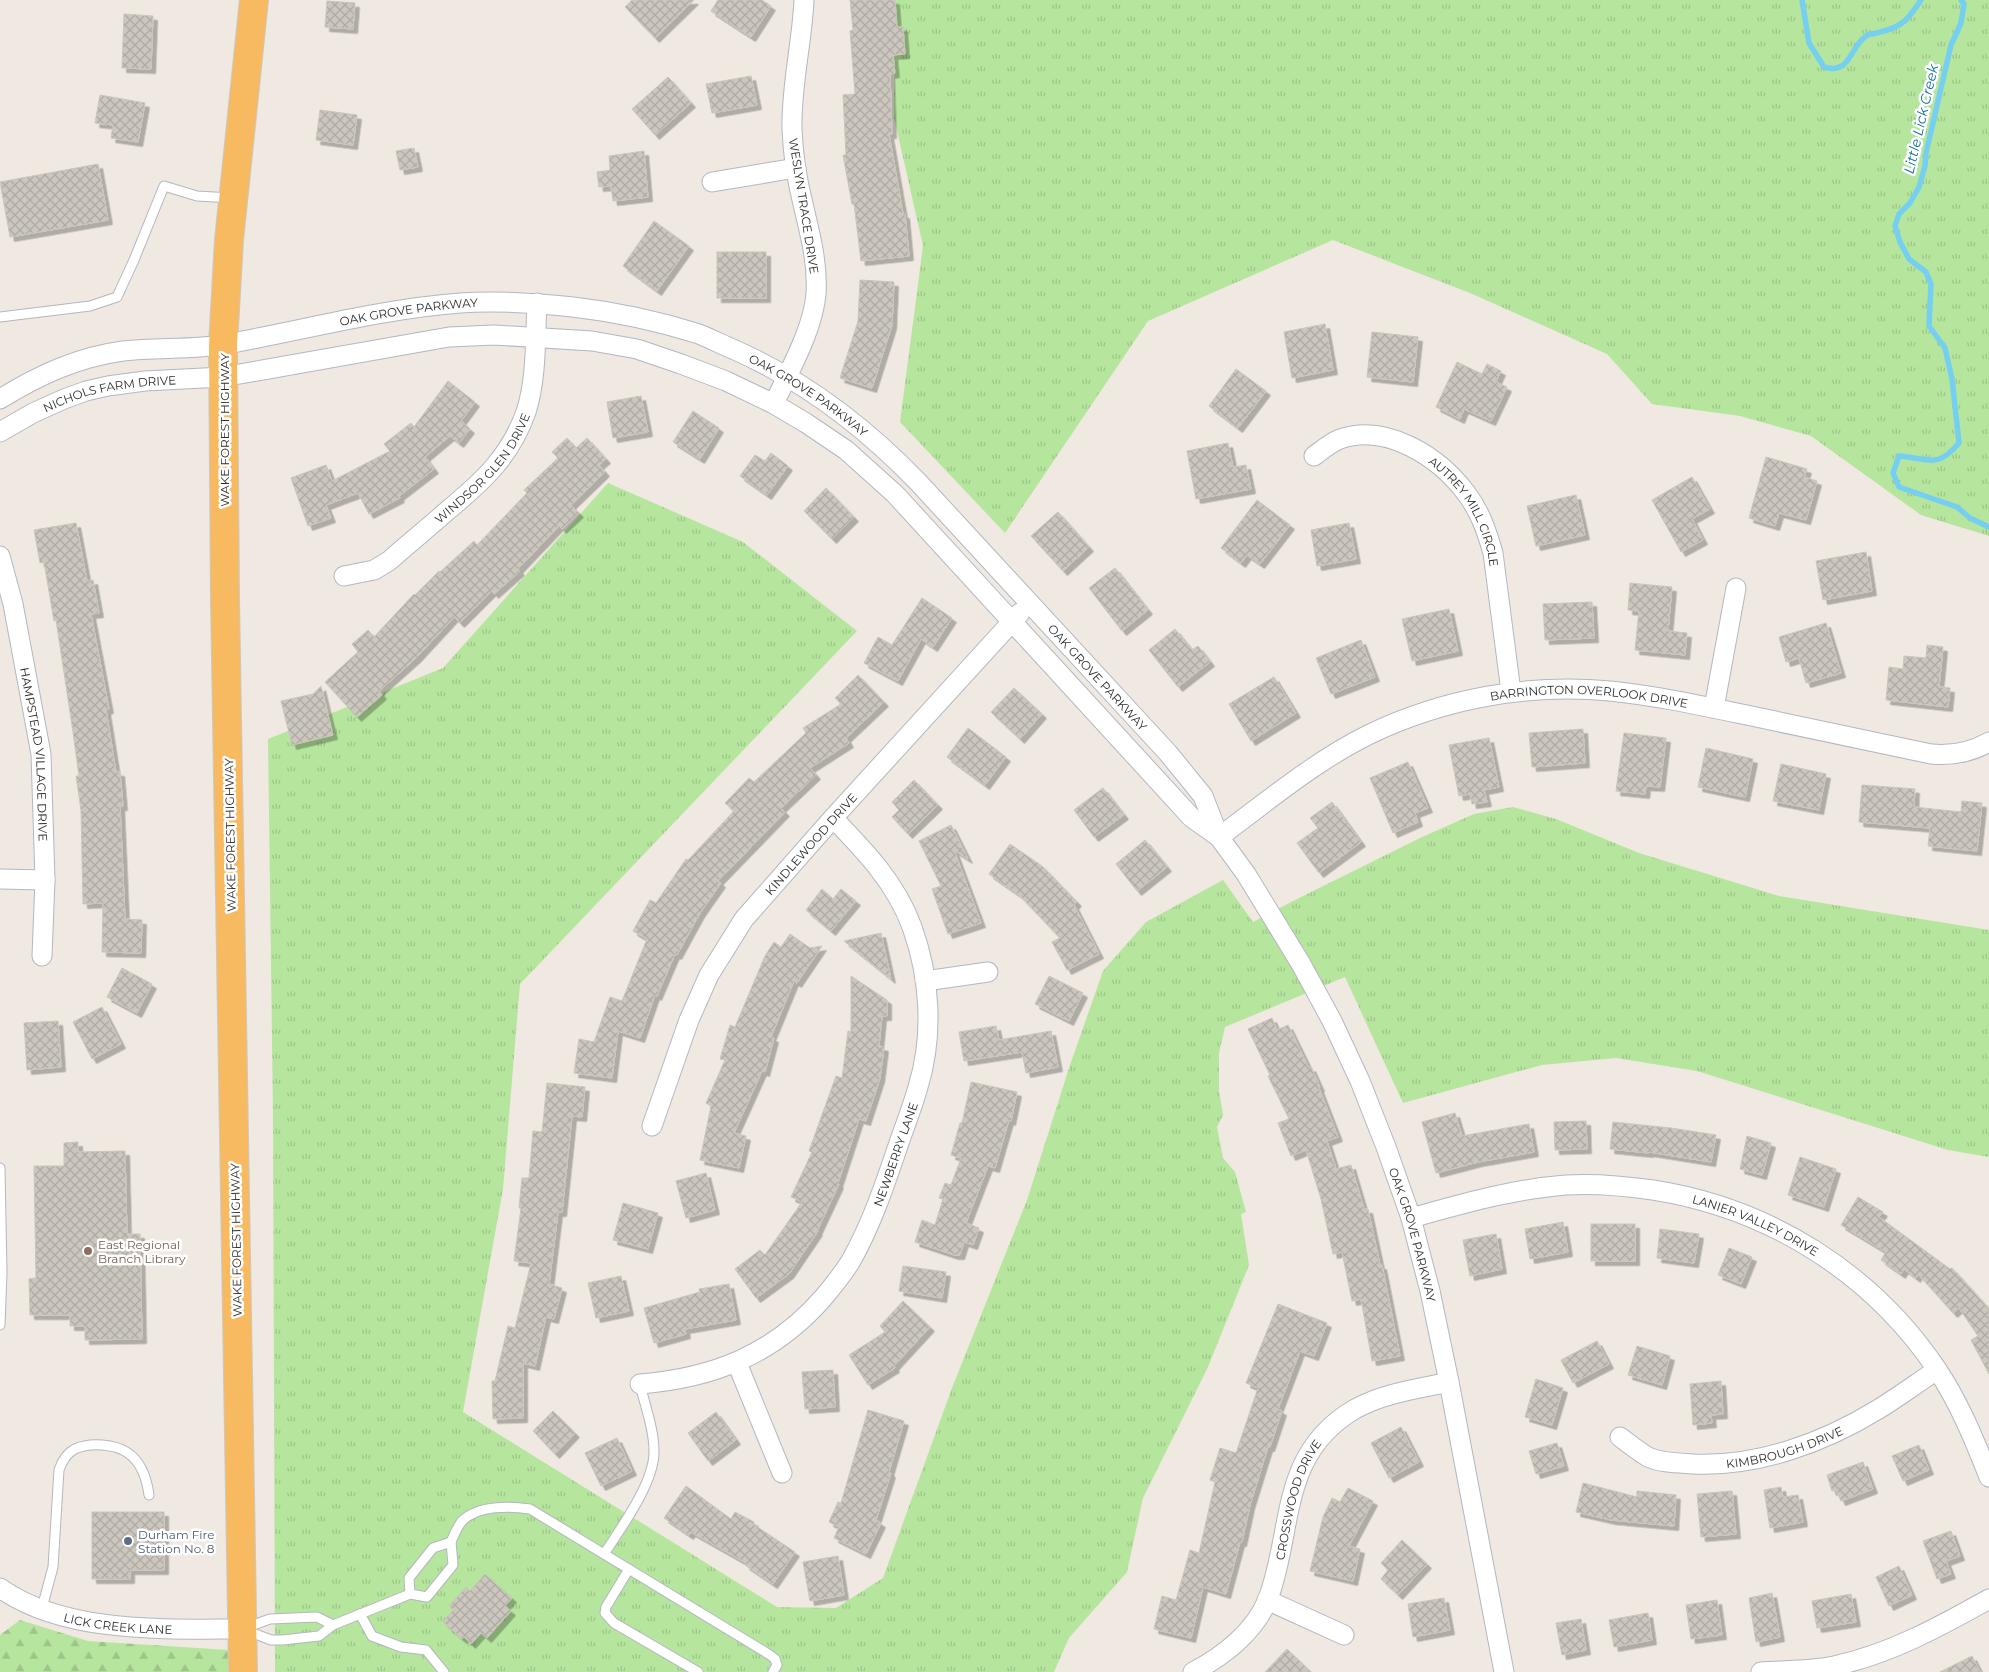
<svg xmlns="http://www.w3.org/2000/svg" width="1989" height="1672" viewBox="0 0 1989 1672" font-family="Montserrat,sans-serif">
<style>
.grass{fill:url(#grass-tufts)}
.forest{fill:url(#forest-firs)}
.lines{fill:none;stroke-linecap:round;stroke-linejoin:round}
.stream{stroke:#75cff0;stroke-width:5.5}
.building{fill:url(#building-cross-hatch);stroke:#cbc5ba;filter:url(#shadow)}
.service-casing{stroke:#b4b7c1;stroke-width:11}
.minor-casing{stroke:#b4b7c1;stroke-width:21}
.trunk-casing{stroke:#c9c9c9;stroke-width:30}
.service{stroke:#fff;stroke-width:9}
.minor{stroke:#fff;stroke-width:19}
.trunk{stroke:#f8ba60;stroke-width:28}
.education-dot{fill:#8d6e63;stroke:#fff;stroke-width:2}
.service-dot{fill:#5c6f8a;stroke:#fff;stroke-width:2}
.labels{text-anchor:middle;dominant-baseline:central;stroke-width:5;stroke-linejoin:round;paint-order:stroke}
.street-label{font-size:12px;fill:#2e2e2e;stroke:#fff}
.education-label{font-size:12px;fill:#785e54;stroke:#fff;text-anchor:start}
.service-label{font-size:12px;fill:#4e5e75;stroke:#fff;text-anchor:start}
.water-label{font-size:14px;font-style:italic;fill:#0d6fa3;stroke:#fff}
</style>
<defs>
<pattern id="grass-tufts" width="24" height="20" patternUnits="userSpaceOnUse" patternTransform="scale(1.25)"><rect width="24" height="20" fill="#b6e59e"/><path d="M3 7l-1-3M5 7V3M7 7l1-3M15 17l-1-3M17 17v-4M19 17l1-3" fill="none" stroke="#9dc588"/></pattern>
<pattern id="forest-firs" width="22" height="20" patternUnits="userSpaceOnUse" patternTransform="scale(1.25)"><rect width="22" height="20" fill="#b6e59e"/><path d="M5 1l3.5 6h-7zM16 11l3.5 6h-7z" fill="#9dc588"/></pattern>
<pattern id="building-cross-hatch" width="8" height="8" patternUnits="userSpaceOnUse" patternTransform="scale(1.25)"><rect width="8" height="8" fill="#cbc7bf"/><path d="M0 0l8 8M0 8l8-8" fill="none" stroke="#afaba4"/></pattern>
<filter id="shadow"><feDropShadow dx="4.5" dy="4.5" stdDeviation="0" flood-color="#0004"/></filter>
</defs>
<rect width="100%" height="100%" fill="#efe9e1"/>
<g class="grass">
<path d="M895 0H1989V536L1921 515 1811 436 1740 416 1652 404 1607 354 1470 293 1333 240 1148 321 1005 533 900 422 923 246 894 117Z"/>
<path d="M608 483 743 542 857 631 520 984 503 1189 463 1412 777 1607 836 1608 883 1578 952 1388 1027 1200 1070 1065 1103 971 1146 922 1223 880 1253 922 1297 899 1420 838 1474 814 1513 807 1556 819 1639 853 1779 896 1989 930V1157L1948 1150 1697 1071 1616 1058 1542 1065 1403 1103 1345 977 1225 1027 1219 1053V1091L1223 1115 1217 1127 1223 1158 1235 1172 1246 1212 1241 1214 1249 1265 1208 1367 1143 1498 1127 1572 1069 1638 1054 1672H275L273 1114 268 739 443 668Z"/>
</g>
<path class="forest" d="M20 1620 88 1641 229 1650 228 1672H0V1635Z"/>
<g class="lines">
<g class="stream">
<path d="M1802 0 1809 43 1824 67C1851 75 1849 48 1866 36 1870 33 1875 34 1880 32 1903 27 1909 18 1921 0"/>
<path d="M1961 0 1964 4 1961 23 1951 45 1926 153 1925 166 1919 187 1910 203 1899 214 1895 226 1900 242 1909 259 1926 272 1931 284 1929 326 1945 348 1952 379 1959 443C1936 470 1929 458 1899 456L1893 473 1899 487 1957 507 1970 518 1989 527"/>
</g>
</g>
<g class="building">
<path d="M632 0H694L655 38 625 7Z"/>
<path d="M718 0H762L771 6 751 37 711 11Z"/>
<path d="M850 0H895L897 27H903L905 54 893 55 895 73 890 74 892 134H889L903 214H905L909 256 861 261 854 204H852L843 155H846L843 95 855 94 850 31 853 30Z"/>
<path d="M327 1 355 3 353 29 325 27Z"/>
<path d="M124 14 153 16 151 69 122 68Z"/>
<path d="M751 76 757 105 712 113 706 84Z"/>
<path d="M668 77 691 103 655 135 632 109Z"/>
<path d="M100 95 145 103 138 142 111 138 113 125 95 123Z"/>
<path d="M320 110 357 115 353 145 316 140Z"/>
<path d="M414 148 418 167 400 170 396 151Z"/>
<path d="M644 151 648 197 613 201 611 186 599 187 597 172 610 170 609 156Z"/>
<path d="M98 164 108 220 10 237 0 182Z"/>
<path d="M654 221 689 246 657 291 623 266Z"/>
<rect x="717" y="252" width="49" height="46"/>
<path d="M860 280 894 282 892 325 872 388 840 378 858 321Z"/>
<path d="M1325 324 1333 370 1292 378 1284 332Z"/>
<path d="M1372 332 1418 337 1413 382 1367 377Z"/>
<path d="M1457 362 1482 374 1487 364 1501 371 1496 382 1507 387 1491 421 1464 409 1460 419 1436 407Z"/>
<path d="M1236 369 1266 391 1238 428 1209 406Z"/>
<path d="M448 381 475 402 461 421 470 429 459 443 450 436 425 457 434 469 399 496 400 498 369 514 358 493 326 505 331 518 308 526 291 478 326 465 332 481 390 451 384 444 411 423 414 427Z"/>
<path d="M641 396 648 432 613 438 607 402Z"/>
<path d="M693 411 719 428 700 459 673 442Z"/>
<path d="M567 438 576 448 587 438 606 459 599 465 605 472 571 505 579 513 562 529 559 526 518 569 520 571 494 594 492 591 460 623 454 617 416 658 379 691 382 695 357 717 325 682 358 652 352 644 368 630 374 637 414 594 415 595 439 571 440 572 474 541 477 545 527 493 524 490 558 458 552 452Z"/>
<path d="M1228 443 1233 467 1246 465 1251 489 1196 499 1187 451Z"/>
<path d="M771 453 788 466 767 495 740 476 755 455 765 461Z"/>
<path d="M1766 457 1807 469 1804 477 1817 481 1806 520 1779 513 1775 526 1749 518Z"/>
<path d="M1692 477 1710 509 1692 519 1703 540 1681 552 1652 500Z"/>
<path d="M826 488 854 517 832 539 804 511Z"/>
<path d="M1576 495 1585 535 1536 546 1527 506Z"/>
<path d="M1257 500 1290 525 1260 564 1247 555 1241 563 1221 548Z"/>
<path d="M1058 512 1089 547 1063 571 1031 536Z"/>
<path d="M76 523 87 581 93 580 99 613 91 614 109 709 106 710 116 772H120L123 806H120L125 919 142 920 141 953 102 952 103 903 83 904 81 810 76 776H79L73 732 56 620 54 621 44 562 40 563 34 530Z"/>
<path d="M1349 523 1356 559 1317 566 1311 530Z"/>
<path d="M1866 552 1872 591 1823 600 1816 561Z"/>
<path d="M1115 568 1148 610 1122 631 1089 588Z"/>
<path d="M1630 583 1672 587 1668 631 1687 633 1685 655 1635 650 1639 611 1628 610Z"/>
<path d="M922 598 952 618 933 647 921 639 898 681 864 663 878 637 892 645Z"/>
<path d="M1592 602 1594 638 1545 640 1543 604Z"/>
<path d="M1449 609 1458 651 1412 661 1402 619Z"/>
<path d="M1826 623 1841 673 1806 683 1799 658 1786 662 1779 637Z"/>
<path d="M1175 629 1192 650 1198 646 1210 662 1178 687 1149 650Z"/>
<path d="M1361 640 1375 677 1331 694 1316 658Z"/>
<path d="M1927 645 1943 647 1939 687 1950 688 1948 707 1886 700 1889 667 1903 669 1904 656 1926 658Z"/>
<path d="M858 675 884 702 846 738 849 743 810 768 816 775 781 808 785 812 718 881 721 883 700 913 677 955 675 954 657 996 655 995 640 1038 618 1031 612 1078 574 1073 579 1039 594 1042 610 997 622 1001 647 939 633 931 650 900 656 903 686 859 688 860 734 811 725 803 749 778 754 782 806 733 803 728 841 704 835 698Z"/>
<path d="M1274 677 1296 713 1251 741 1229 704Z"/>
<path d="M321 686 333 735 292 745 281 701 313 694Z"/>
<path d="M1014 688 1042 714 1020 739 991 712Z"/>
<path d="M968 728 1006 757 985 785 947 757Z"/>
<path d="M1583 729 1585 763 1532 767 1529 733Z"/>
<path d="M1624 733 1666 738 1660 787 1646 786 1645 794 1616 791Z"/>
<path d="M1489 738 1499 787 1484 790 1487 802 1472 804 1470 794 1459 796 1449 745Z"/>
<path d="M1706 748 1753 759 1745 797 1698 787Z"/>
<path d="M1408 762 1428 808 1415 813 1418 822 1393 833 1370 778Z"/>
<path d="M1781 764 1826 774 1819 810 1773 801Z"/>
<path d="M914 780 938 805 908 834 892 817 899 810 892 802Z"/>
<path d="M1862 785 1915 789 1914 807 1961 812 1962 801 1982 803 1977 851 1928 846 1930 828 1859 822Z"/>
<path d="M1103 788 1124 815 1094 837 1074 810Z"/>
<path d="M1332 802 1361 842 1319 873 1297 843 1318 828 1310 818Z"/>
<path d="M951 825 968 859 954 850 981 923 948 934 932 889 941 886 919 841Z"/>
<path d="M1145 840 1167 867 1137 891 1116 864Z"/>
<path d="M1010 844 1042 866 1077 902 1074 905 1099 954 1067 970 1052 942 1060 938 1019 895 989 874Z"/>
<path d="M822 889 833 899 841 889 856 901 831 931 806 910Z"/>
<path d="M881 933 891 979 844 941Z"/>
<path d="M790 934 810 948 822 946 797 983 794 981 771 1037 774 1038 765 1072 762 1071 734 1133 746 1136 739 1168 700 1160 711 1106 706 1103 725 1060 720 1059 730 1025 735 1027 765 956 774 942 781 947Z"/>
<path d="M122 968 152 984 137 1013 107 997Z"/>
<path d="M851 976 887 1000V1016H882L879 1046 884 1047 880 1078 866 1121 859 1119 838 1183 839 1184 817 1231H818L789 1274 756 1298 735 1269 760 1250 765 1255 802 1202 791 1197 812 1152 809 1151 836 1076 842 1078 848 1031 851 1032Z"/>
<path d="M1049 976 1083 993 1069 1021 1035 1004Z"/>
<path d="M102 1007 121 1044 92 1059 73 1022Z"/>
<path d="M1272 1018 1277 1030 1288 1025 1309 1068 1311 1067 1320 1087 1319 1088 1338 1137 1327 1141 1336 1169 1351 1165 1364 1209H1368L1380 1265H1382L1400 1356 1372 1361 1361 1299 1352 1301 1342 1252 1333 1254 1321 1199 1306 1150 1291 1156 1278 1123 1289 1119 1268 1076 1270 1075 1248 1029Z"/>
<path d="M58 1021 61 1067 27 1070 24 1023Z"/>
<path d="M996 1026 999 1040 1051 1031 1058 1067 1026 1073 1022 1052 964 1061 959 1032Z"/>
<path d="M971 1082 1017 1092 1011 1121 1009 1120 995 1168 988 1166 966 1223 979 1228 973 1245 964 1242 960 1255H954L915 1242 922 1220 935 1225 943 1199 939 1198 945 1183 951 1185 961 1158 951 1155 960 1123H962Z"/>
<path d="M547 1083 585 1087 582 1117 572 1116 562 1212H558L549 1284 562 1288 554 1319 546 1317 535 1366 523 1363V1418L493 1419 492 1381H495L508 1326 515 1328 531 1263 514 1261 521 1208H519L522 1178H529L533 1131 542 1132Z"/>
<path d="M1455 1113 1462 1136 1529 1124 1534 1152 1478 1162 1436 1173 1422 1122Z"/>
<path d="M1586 1121 1587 1149 1555 1150 1554 1122Z"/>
<path d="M1613 1122 1671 1128 1716 1135 1711 1162 1649 1152V1153L1610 1149Z"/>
<path d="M1747 1136 1771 1143 1762 1175 1740 1169Z"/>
<path d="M78 1142V1152L125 1151 127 1234H140L142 1339 85 1340V1326H70V1315H30L29 1279 36 1278 34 1166H64V1143Z"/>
<path d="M1800 1157 1836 1169 1824 1207 1788 1195Z"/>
<path d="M706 1173 715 1210 686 1218 676 1181Z"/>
<path d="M1858 1197 1883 1212 1879 1217 1950 1269 1952 1268 1989 1309V1374L1971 1340 1978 1336 1959 1308 1953 1313 1918 1274 1916 1278 1904 1269 1901 1274 1881 1260 1886 1252 1841 1225Z"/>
<path d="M623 1203 658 1213 648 1249 613 1240Z"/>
<path d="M1563 1222 1568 1252 1530 1259 1525 1229Z"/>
<rect x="1591" y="1224" width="44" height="37"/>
<path d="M1660 1229 1699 1234 1694 1263 1657 1258Z"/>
<path d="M1496 1234 1502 1269 1470 1276 1463 1240Z"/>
<path d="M1729 1248 1752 1257 1741 1284 1718 1275Z"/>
<path d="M903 1266 946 1272 942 1298 899 1291Z"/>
<path d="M621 1276 629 1311 596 1318 588 1283Z"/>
<path d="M729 1284 736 1320 685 1329 686 1334 654 1343 644 1308 700 1292 699 1289Z"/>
<path d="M903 1301 930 1327 894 1366 895 1368 868 1385 849 1355 885 1332 880 1326Z"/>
<path d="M1278 1304 1327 1323 1314 1356 1300 1351 1278 1409 1282 1411 1270 1447H1268L1250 1505 1242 1542H1240L1226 1594 1203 1587 1191 1638 1154 1629 1162 1596 1176 1600 1190 1550 1199 1553 1215 1482 1210 1480 1220 1448 1236 1453 1258 1388 1246 1383Z"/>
<path d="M1597 1341 1609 1364 1573 1383 1561 1360Z"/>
<path d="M1637 1346 1670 1356 1662 1385 1628 1375Z"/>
<path d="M833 1370 835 1407 805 1409 802 1372Z"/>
<path d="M1536 1379 1563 1388 1552 1425 1525 1417Z"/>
<path d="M1721 1381 1723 1414 1711 1415 1712 1423 1693 1425 1690 1384Z"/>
<path d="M868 1410 904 1421 889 1472 891 1473 876 1520 881 1523 866 1554 834 1538 839 1527 829 1522 838 1502 841 1503Z"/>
<path d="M553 1411 575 1433 555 1454 533 1431Z"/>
<path d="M716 1412 736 1440 708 1461 688 1433Z"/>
<path d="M1401 1427 1419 1462 1389 1478 1371 1443Z"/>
<path d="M617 1438 632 1471 601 1486 585 1453Z"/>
<path d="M1557 1443 1564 1466 1536 1474 1529 1451Z"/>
<path d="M1919 1445 1929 1470 1903 1481 1892 1456Z"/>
<path d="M1863 1462 1873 1489 1841 1501 1836 1490 1832 1491 1827 1475Z"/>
<path d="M1583 1483 1637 1497V1491L1676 1495 1674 1526 1611 1520 1576 1512Z"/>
<path d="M686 1486 731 1519 735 1512 754 1522 753 1524 795 1552 773 1584 745 1565 746 1563 691 1532 689 1535 664 1518Z"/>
<path d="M1781 1487 1783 1497 1798 1495 1803 1522 1770 1528 1764 1490Z"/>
<path d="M1348 1488 1373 1501 1349 1546 1360 1549 1353 1581 1310 1571 1323 1517 1332 1498 1340 1502Z"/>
<path d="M1732 1491 1736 1534 1701 1537 1697 1494Z"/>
<path d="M92 1512H164V1570H130V1579H92Z"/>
<path d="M1951 1531 1960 1556 1946 1561 1951 1574 1937 1579 1923 1541Z"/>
<path d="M1402 1540 1427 1564 1398 1595 1381 1579 1388 1570 1381 1563Z"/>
<path d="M838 1556 844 1595 810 1601 803 1562Z"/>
<path d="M1899 1566 1912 1595 1889 1606 1876 1577Z"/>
<path d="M485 1574 512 1598 505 1606 511 1611 487 1638 481 1633 471 1644 464 1637 462 1639 443 1622 453 1610 449 1606 466 1587 470 1591Z"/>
<path d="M1772 1593 1780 1637 1756 1642 1749 1598Z"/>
<path d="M1851 1594 1856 1622 1817 1628 1812 1601Z"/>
<path d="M1444 1598 1450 1630 1413 1637 1408 1604Z"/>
<path d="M1717 1600 1722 1635 1691 1639 1686 1605Z"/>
<path d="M1648 1613 1652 1640 1614 1647 1609 1620Z"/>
<path d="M1581 1619 1586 1650 1562 1655 1556 1623Z"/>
<path d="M1287 1649 1311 1672H1265Z"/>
<path d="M1972 1656 1980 1672H1940Z"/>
</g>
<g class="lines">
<g class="service-casing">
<g id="service">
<path d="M0 317 90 306 117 297 134 260 164 186 197 196 232 198"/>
<path d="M0 1168 2 1273 0 1325"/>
<path d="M451 1542C454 1535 457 1527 462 1521 478 1505 510 1506 530 1509L770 1655 775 1659 777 1665 773 1672"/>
<path d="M604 1554C621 1528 654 1483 654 1452 654 1429 645 1406 640 1384"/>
<path d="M629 1569 606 1607 605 1613 614 1623 698 1672"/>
<path d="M42 1608 53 1567 59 1470C62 1461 67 1453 75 1449 90 1442 115 1444 128 1453 141 1462 147 1480 149 1495"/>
<path d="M360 1614 372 1636 401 1647 426 1650 444 1672"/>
<path d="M317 1617 333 1625 319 1636 282 1640H271L242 1629 270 1619Z"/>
<path d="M333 1625 410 1594 427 1597 453 1565 451 1542 433 1548 409 1578 410 1594"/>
</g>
</g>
<g class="minor-casing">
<g id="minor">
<path d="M712 182 796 168"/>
<path id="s1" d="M0 399C39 375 78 357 123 351 157 347 193 350 227 344 304 330 381 309 460 303 498 300 536 303 573 307 616 312 658 321 699 334 711 339 723 345 735 350 805 381 865 427 918 482L1168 753 1203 796 1219 837 1246 874 1301 964 1332 1021 1360 1081 1386 1147 1411 1218 1430 1291 1449 1382 1504 1672"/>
<path d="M774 404C789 371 813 330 816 294 818 263 810 234 803 204 797 180 793 154 792 129 791 86 802 43 804 0"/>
<path id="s2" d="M0 432 33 413 64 399 86 391 108 386 145 381 223 377 449 337 494 335 592 341 637 349 681 364 726 381 774 404 806 423 846 450 895 494 1192 818 1219 837"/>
<path id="s3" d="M1314 456C1322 450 1330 443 1340 439 1387 423 1439 457 1466 493 1480 511 1487 532 1493 553L1511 692"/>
<path id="s4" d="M0 556 13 604 41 754 45 880 42 956"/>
<path id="s5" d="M344 576 374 570 389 561C408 544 428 528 447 511 482 482 510 457 526 412 537 378 535 338 537 303"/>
<path d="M1714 708 1736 588"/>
<path id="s6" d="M1219 837C1268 801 1315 761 1370 734 1443 699 1528 683 1610 691 1659 696 1708 707 1756 717 1814 729 1872 742 1931 754 1952 756 1970 753 1989 742"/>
<path d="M0 879 45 880"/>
<path d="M925 981 988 972"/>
<path id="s7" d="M652 1126 689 1020 709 975 744 919 833 818 1020 613"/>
<path id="s8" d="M1411 1218C1462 1204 1513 1189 1566 1185 1595 1183 1625 1186 1653 1190 1768 1208 1870 1271 1936 1368 1959 1402 1974 1439 1989 1477"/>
<path d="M737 1363 782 1473"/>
<path id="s9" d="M640 1384C713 1378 773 1355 823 1298 833 1286 844 1273 852 1259 873 1221 886 1181 900 1140 906 1123 913 1105 918 1087 934 1035 930 977 912 927 896 883 865 851 833 818"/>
<path id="s10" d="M1620 1437C1629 1444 1638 1451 1648 1457 1661 1463 1679 1463 1693 1464 1757 1467 1823 1443 1877 1410 1897 1398 1917 1383 1937 1370"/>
<path id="s11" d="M0 1588C65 1634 166 1629 242 1629"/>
<path d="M1267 1600 1344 1635"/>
<path id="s12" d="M1193 1672C1222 1657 1255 1632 1268 1599 1294 1530 1278 1454 1355 1409 1384 1393 1417 1389 1449 1382"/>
<path d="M1761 1672C1785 1670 1811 1671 1834 1666 1890 1654 1939 1627 1989 1599"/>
</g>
</g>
<g class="trunk-casing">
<path id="trunk" d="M243 1672 225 599 223 345 229 240 254 0"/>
</g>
<use href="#service" class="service"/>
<use href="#minor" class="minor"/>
<use href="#trunk" class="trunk"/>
</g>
<circle class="education-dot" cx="88" cy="1251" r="5"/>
<circle class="service-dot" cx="128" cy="1541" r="5"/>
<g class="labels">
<g class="street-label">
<text transform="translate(804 206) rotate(81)">WESLYN TRACE DRIVE</text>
<text stroke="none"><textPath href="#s1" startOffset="422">OAK GROVE PARKWAY</textPath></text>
<text stroke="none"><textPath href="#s2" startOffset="118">NICHOLS FARM DRIVE</textPath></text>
<text stroke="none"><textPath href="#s1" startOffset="842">OAK GROVE PARKWAY</textPath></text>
<text transform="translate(224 430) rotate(-90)">WAKE FOREST HIGHWAY</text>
<text stroke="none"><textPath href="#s5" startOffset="181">WINDSOR GLEN DRIVE</textPath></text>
<text stroke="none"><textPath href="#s3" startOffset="192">AUTREY MILL CIRCLE</textPath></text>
<text stroke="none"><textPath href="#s1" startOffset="1248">OAK GROVE PARKWAY</textPath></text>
<text stroke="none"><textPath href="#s6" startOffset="409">BARRINGTON OVERLOOK DRIVE</textPath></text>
<text stroke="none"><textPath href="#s4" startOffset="202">HAMPSTEAD VILLAGE DRIVE</textPath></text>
<text transform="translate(230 835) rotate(-91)">WAKE FOREST HIGHWAY</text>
<text stroke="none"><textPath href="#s7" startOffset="328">KINDLEWOOD DRIVE</textPath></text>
<text stroke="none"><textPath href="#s9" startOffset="370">NEWBERRY LANE</textPath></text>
<text stroke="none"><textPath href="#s8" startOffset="355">LANIER VALLEY DRIVE</textPath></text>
<text stroke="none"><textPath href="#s1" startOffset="1896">OAK GROVE PARKWAY</textPath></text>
<text transform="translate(236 1240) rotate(-91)">WAKE FOREST HIGHWAY</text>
<text stroke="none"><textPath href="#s10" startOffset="174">KIMBROUGH DRIVE</textPath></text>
<text stroke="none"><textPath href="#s12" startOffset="211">CROSSWOOD DRIVE</textPath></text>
<text stroke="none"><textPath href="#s11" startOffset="125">LICK CREEK LANE</textPath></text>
</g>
<g class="education-label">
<text x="98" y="1244">East Regional<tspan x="98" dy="14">Branch Library</tspan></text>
</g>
<g class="service-label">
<text x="138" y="1534">Durham Fire<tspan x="138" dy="14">Station No. 8</tspan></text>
</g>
<g class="water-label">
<text transform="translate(1921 119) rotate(-77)">Little Lick Creek</text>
</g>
</g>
</svg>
